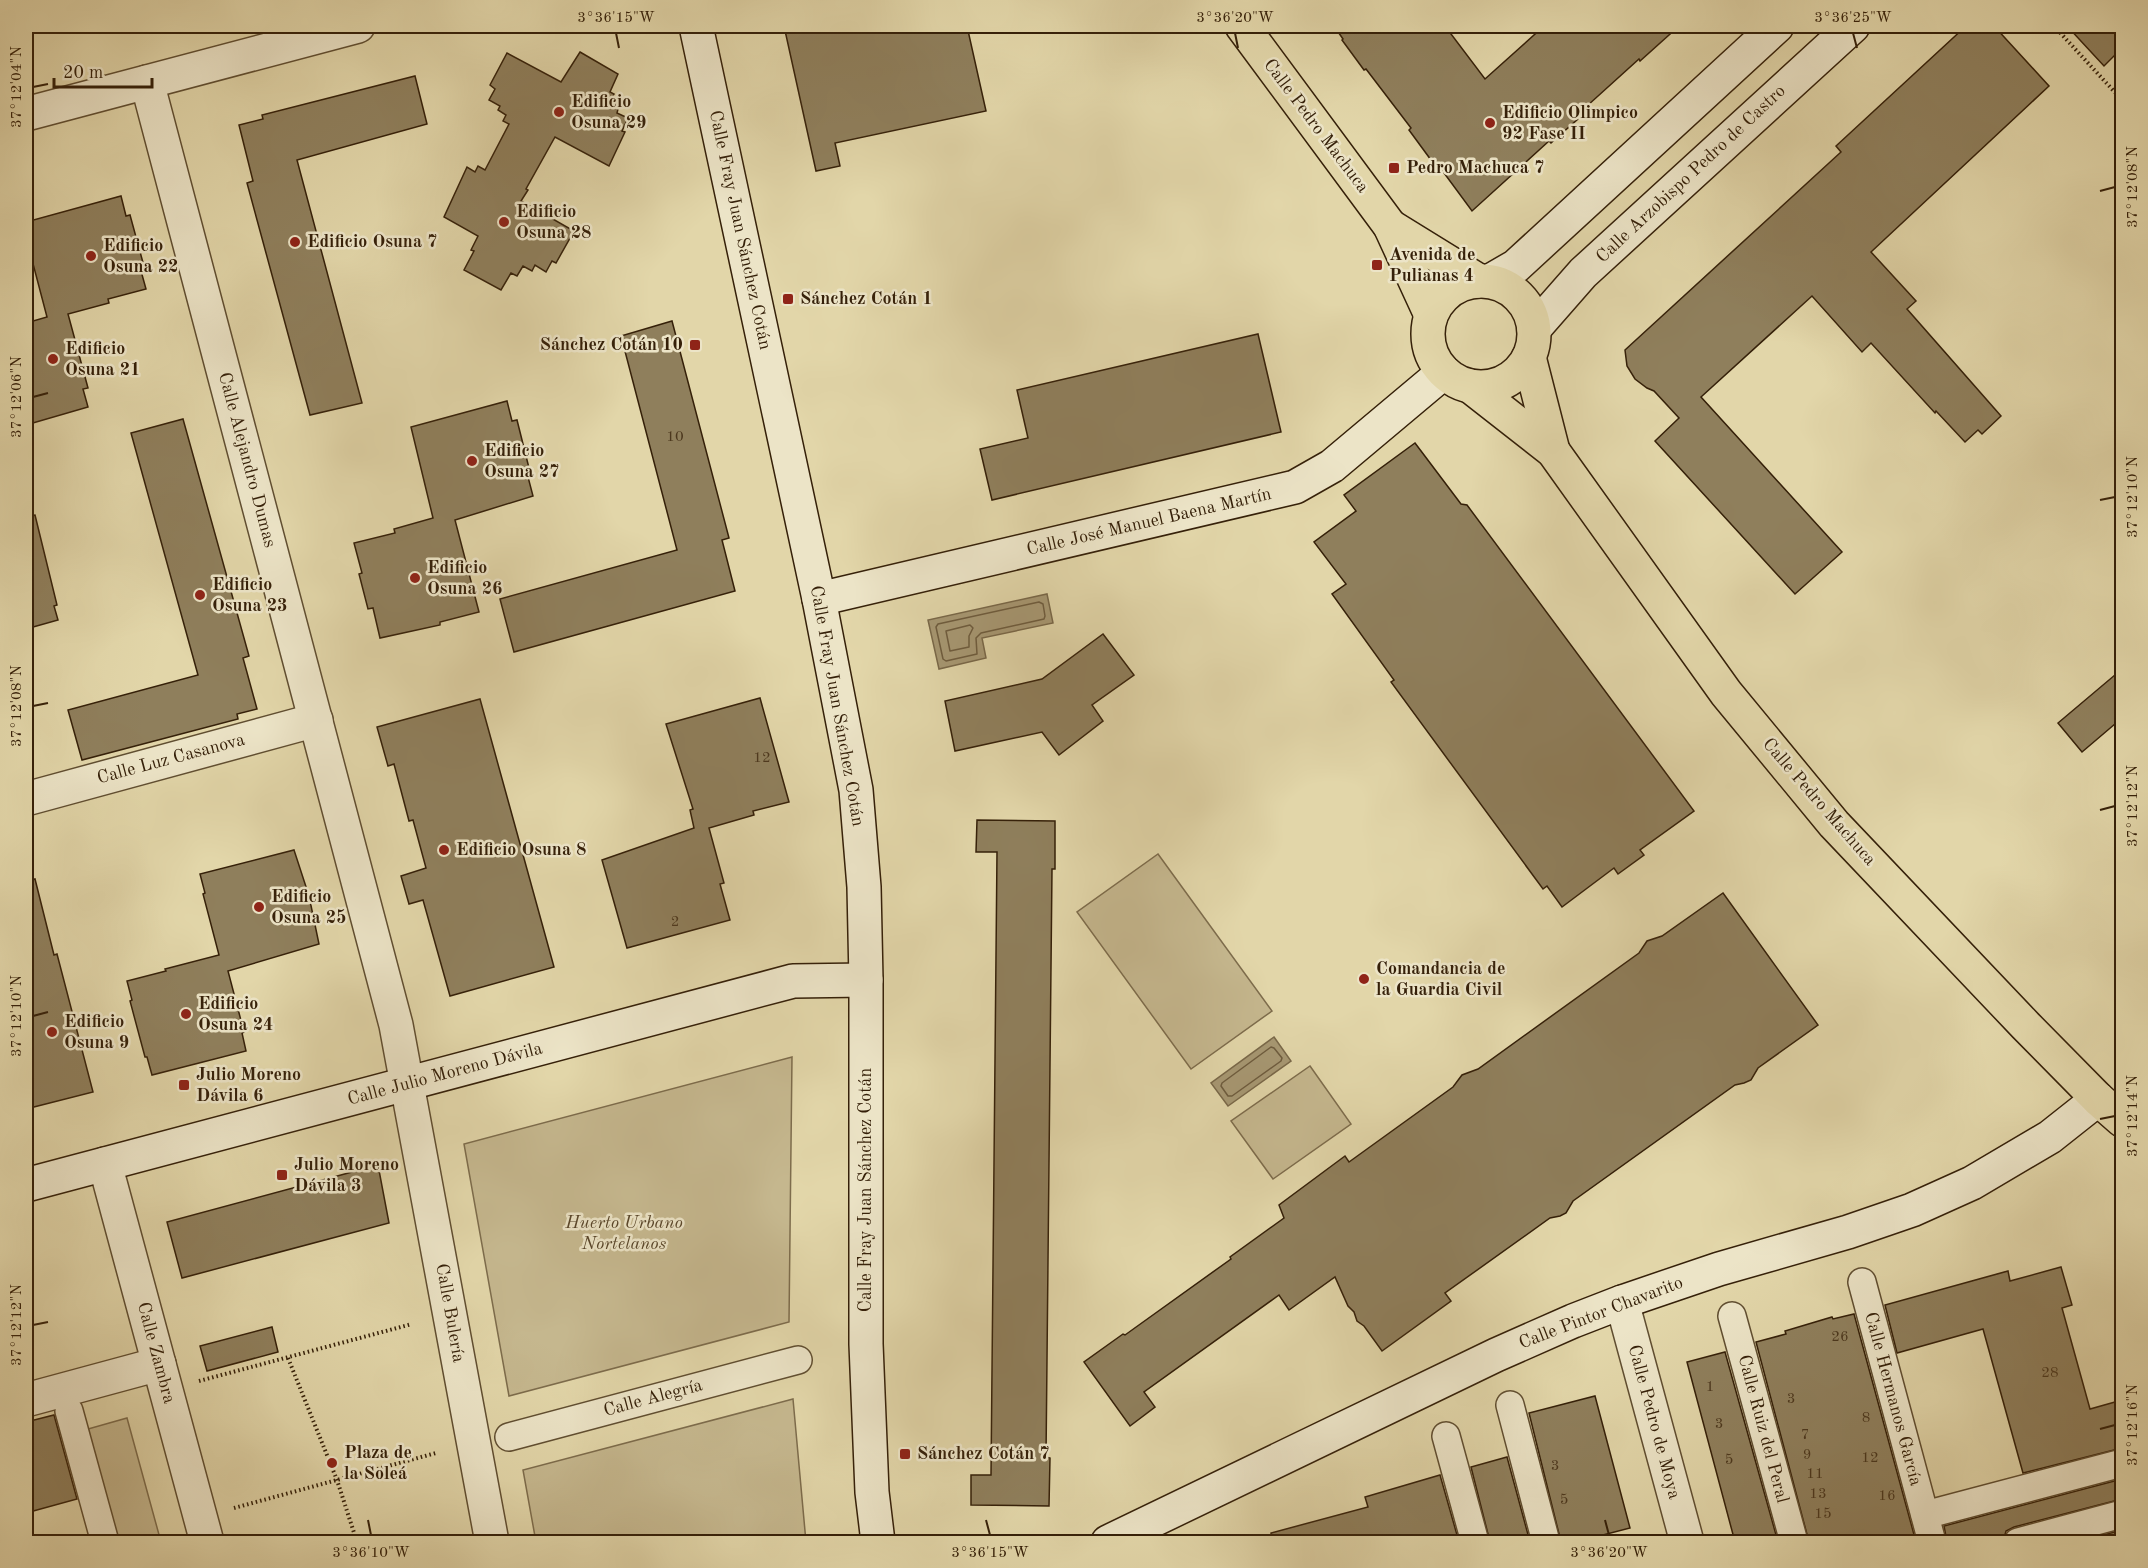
<svg xmlns="http://www.w3.org/2000/svg" width="2148" height="1568" viewBox="0 0 2148 1568" font-family="'Old Standard TT',serif">
<style>
.green{fill:#c5b78e;stroke:#7d6c4c;stroke-width:1.5}
.water{fill:#a79873;stroke:#796849;stroke-width:1.5}
.lines{fill:none;stroke-linecap:round;stroke-linejoin:round}
.shore{stroke:#6e5c3e;stroke-width:1.5}
.building{fill:#8f7f5c;stroke:#352009;stroke-width:1.5}
.pedestrian-casing{stroke:#604e31;stroke-width:30}
.minor-casing{stroke:#604e31;stroke-width:36}
.tertiary-casing{stroke:#604e31;stroke-width:36}
.secondary-casing{stroke:#352009;stroke-width:36}
.primary-casing{stroke:#352009;stroke-width:36}
.path{stroke:#352009;stroke-width:4;stroke-dasharray:1.5 3;stroke-linecap:butt}
.pedestrian{stroke:#ece4c7;stroke-width:27}
.minor{stroke:#ece4c7;stroke-width:33}
.tertiary{stroke:#ece4c7;stroke-width:33}
.secondary{stroke:#ece4c7;stroke-width:33}
.primary{stroke:#e2d6a9;stroke-width:33}
.ticks{fill:none;stroke:#352009;stroke-width:2}
.poi-dot{fill:#8f2418;stroke:#ece4c7;stroke-width:2}
.labels{text-anchor:middle;dominant-baseline:central;stroke-width:5;stroke-linejoin:round;paint-order:stroke}
.number-label{font-size:15px;fill:#4c381e}
.poi-label{font-size:18px;font-weight:bold;fill:#352009;stroke:#ece4c7;text-anchor:start}
.street-label{font-size:18px;fill:#352009;stroke:#ece4c7}
.park-label{font-size:18px;font-style:italic;fill:#59462a;stroke:#ece4c7}
.neatline{fill:none;stroke:#352009;stroke-width:2}
.ticks-label{font-size:15px;text-anchor:middle;fill:#352009}
</style>
<rect width="100%" height="100%" fill="#e2d6a9"/>
<filter id="stains"><feTurbulence type="fractalNoise" baseFrequency=".00333" numOctaves="4"/><feColorMatrix values="0 0 0 0 .2 0 0 0 0 .09 0 0 0 0 .02 0 0 0 .5 -.17"/></filter>
<radialGradient id="worn" r=".72"><stop offset=".6" stop-color="#630" stop-opacity="0"/><stop offset="1" stop-color="#630" stop-opacity=".3"/></radialGradient>
<g class="green">
<path d="M1158 854 1272 1011 1191 1069 1077 912Z"/>
<path d="M792 1057 789 1322 509 1396 464 1144Z"/>
<path d="M1310 1066 1351 1124 1273 1179 1231 1121Z"/>
<path d="M793 1399 806 1542H536L523 1470Z"/>
<path d="M127 1418 161 1542H119L88 1429Z"/>
</g>
<g class="water">
<path d="M1047 594 1053 623 982 638 986 658 939 669 928 620Z"/>
<path d="M1274 1037 1291 1061 1228 1106 1211 1083Z"/>
</g>
<g class="lines">
<g class="shore">
<path d="M1039 602 1043 604 1045 616 1044 619 981 633 976 638 977 654 946 661 943 659 936 627 938 624Z"/>
<path d="M970 625 973 628 969 636V647L950 651 946 631Z"/>
<path d="M1271 1047 1274 1048 1282 1058 1281 1061 1232 1096H1228L1221 1086 1222 1083Z"/>
</g>
</g>
<g class="building">
<path d="M784 26H967L986 111 835 143 840 166 816 171Z"/>
<path d="M1334 26H1445L1485 79 1544 26H1679L1640 61 1639 59 1577 115 1579 118 1551 143 1549 141 1472 211 1433 158 1431 160 1409 130 1411 128 1366 69 1364 70 1342 40 1343 39Z"/>
<path d="M1966 26H1994L2049 86 1871 252 1916 301 1907 309 2001 416 1982 434 1978 430 1965 442 1936 411 1935 413 1871 343 1862 352 1812 296 1701 397 1842 552 1795 594 1655 441 1679 418 1654 391 1647 388 1635 379 1627 366 1625 350 1841 152 1836 146Z"/>
<path d="M2067 26H2122V48L2104 66Z"/>
<path d="M580 52 618 74 610 92 614 94 609 104 618 109 617 113 628 118 622 131 625 132 609 166 555 137 526 189 528 190 521 201 574 231 556 263 552 261 546 272 535 265 532 271 523 266 517 276 511 273 501 290 464 270 474 251 471 250 478 236 444 217 467 167 475 172 478 166 485 170 509 124 503 121 506 115 498 110 500 106 489 100 495 89 490 85 507 53 561 82Z"/>
<path d="M415 76 427 124 297 160 362 403 310 415 247 183 253 181 239 125 263 119 262 115Z"/>
<path d="M121 196 126 216 130 215 145 270 141 271 146 289 108 299 109 303 68 314 88 388 83 389 88 407 26 425V323L47 317 26 237V222Z"/>
<path d="M672 321 729 538 722 540 735 591 514 652 500 599 677 550 621 336Z"/>
<path d="M1258 334 1281 432 992 500 980 449 1028 438 1017 390Z"/>
<path d="M507 401 512 421 517 420 531 476 528 477 533 496 455 520 479 612 440 622V625L380 638 373 608 368 609 359 574 362 573 354 543 395 533 394 529 433 518 411 427Z"/>
<path d="M183 419 249 656 243 658 257 709 237 714 238 719 82 760 68 710 198 675 131 433Z"/>
<path d="M1415 443 1461 504 1467 505 1694 811 1640 850 1644 855 1618 874 1614 868 1562 907 1547 886 1543 889 1391 682 1394 680 1332 594 1346 584 1314 542 1356 511 1344 495Z"/>
<path d="M35 515 57 605 54 606 58 620 26 629V516Z"/>
<path d="M1103 634 1134 675 1092 705 1103 721 1059 755 1042 732 955 751 945 701 1042 679Z"/>
<path d="M2122 669V718L2082 752 2058 723Z"/>
<path d="M760 698 789 802 753 811 754 815 709 828 724 883 720 884 730 920 627 948 602 860 694 828 690 810 693 809 666 724Z"/>
<path d="M480 699 554 967 450 996 423 900 409 904 401 876 426 868 413 820 409 821 394 764 388 766 377 727Z"/>
<path d="M977 820 1055 821V869H1052L1046 1457 1050 1458 1049 1506 971 1505V1475H991L997 852H976Z"/>
<path d="M294 850 309 896 319 944 228 971 244 1032 242 1033 246 1051 152 1075 147 1057H145L130 1001 132 1000 127 981 166 971 165 969 219 955 203 894 205 893 200 874Z"/>
<path d="M35 879 54 955 57 954 93 1092 26 1109V881Z"/>
<path d="M1723 893 1818 1025 1758 1068 1751 1080 1744 1083 1735 1085 1573 1201 1566 1213 1560 1216 1550 1218 1445 1293 1451 1301 1382 1351 1364 1326 1357 1321 1354 1312 1348 1306 1335 1277 1289 1310 1279 1295 1144 1392 1155 1407 1130 1426 1084 1362 1123 1334 1125 1335 1231 1259 1230 1257 1284 1218 1279 1205 1345 1156 1349 1162 1453 1087 1462 1075 1478 1069 1639 953 1647 941 1662 936Z"/>
<path d="M378 1165 389 1223 182 1278 167 1222Z"/>
<path d="M2061 1267 2072 1305 2062 1308 2090 1409 2122 1400V1448L2023 1473 1983 1329 1897 1353 1885 1305 2008 1271 2010 1281Z"/>
<path d="M1854 1314 1916 1542H1809L1756 1342 1786 1334 1785 1331 1832 1317 1833 1319Z"/>
<path d="M272 1327 278 1352 207 1371 200 1346Z"/>
<path d="M1725 1352 1778 1542H1735L1687 1362Z"/>
<path d="M1595 1396 1630 1528 1576 1542H1561L1529 1413Z"/>
<path d="M54 1415 77 1499 26 1513V1422Z"/>
<path d="M1507 1457 1530 1542H1490L1471 1467Z"/>
<path d="M1440 1475 1459 1542H1272L1271 1533 1368 1507 1365 1497Z"/>
<path d="M2122 1479V1499L2014 1527 2006 1531 2003 1542H1947L1944 1526Z"/>
<path d="M2122 1530V1542H2077Z"/>
</g>
<g class="lines">
<g class="pedestrian-casing">
<g id="pedestrian">
<path d="M1862 1282 1932 1542"/>
<path d="M1732 1316 1794 1542"/>
<path d="M1510 1405 1546 1542"/>
<path d="M69 1411 105 1542"/>
<path d="M1446 1436 1475 1542"/>
<path d="M509 1437 798 1360"/>
<path d="M1925 1515 2122 1463"/>
<path d="M2018 1542 2122 1514"/>
</g>
</g>
<g class="minor-casing">
<g id="minor">
<path d="M147 82 396 1025 492 1542"/>
<path d="M26 799 316 720"/>
<path d="M105 1164 207 1542"/>
<path d="M26 1400 159 1364"/>
</g>
</g>
<g class="tertiary-casing">
<g id="tertiary">
<path d="M26 114 358 26"/>
<path d="M1622 1302 1687 1542"/>
</g>
</g>
<g class="secondary-casing">
<g id="secondary">
<path d="M696 26 819 599 856 790 864 887 866 980V1344L872 1492 878 1542"/>
<path d="M1490 281 1516 266 1777 26"/>
<path d="M1534 329 1583 273 1853 26"/>
<path d="M819 599 1295 487 1332 466 1444 372"/>
<path d="M26 1185 793 981 866 980"/>
<path d="M1108 1542 1496 1355 1573 1321 1622 1302 1719 1269 1848 1232 1912 1210 1972 1183 2050 1137 2098 1099"/>
</g>
</g>
<g class="primary-casing">
<g id="primary">
<path d="M1242 26 1390 226 1431 315"/>
<path d="M1390 226 1479 281"/>
<circle cx="1481" cy="334" r="53"/>
<path d="M1529 357 1553 451"/>
<path d="M1470 386 1553 451 1726 693 1834 824 2026 1026 2098 1099 2122 1120"/>
</g>
</g>
<g class="path">
<path d="M2054 26 2122 100"/>
<path d="M288 1358 337 1480 357 1542"/>
<path d="M199 1381 412 1324"/>
<path d="M234 1508 436 1453"/>
</g>
<use href="#pedestrian" class="pedestrian"/>
<use href="#minor" class="minor"/>
<use href="#tertiary" class="tertiary"/>
<use href="#secondary" class="secondary"/>
<use href="#primary" class="primary"/>
</g>
<path class="ticks" d="M616 33 619 48M1235 33 1238 48M1853 33 1857 48M33 87 48 84M2100 191 2115 187M33 397 48 393M2100 500 2115 497M33 706 48 703M2100 810 2115 806M33 1016 48 1012M2100 1119 2115 1116M33 1325 48 1322M2100 1429 2115 1425M368 1520 371 1535M986 1520 990 1535M1605 1520 1609 1535"/>
<g class="poi-dot">
<circle cx="559" cy="112" r="6"/>
<circle cx="1490" cy="123" r="6"/>
<rect x="1388" y="162" width="12" height="12" rx="3"/>
<circle cx="504" cy="222" r="6"/>
<circle cx="295" cy="242" r="6"/>
<circle cx="91" cy="256" r="6"/>
<rect x="1371" y="259" width="12" height="12" rx="3"/>
<rect x="782" y="293" width="12" height="12" rx="3"/>
<rect x="689" y="339" width="12" height="12" rx="3"/>
<circle cx="53" cy="359" r="6"/>
<circle cx="472" cy="461" r="6"/>
<circle cx="415" cy="578" r="6"/>
<circle cx="200" cy="595" r="6"/>
<circle cx="444" cy="850" r="6"/>
<circle cx="259" cy="907" r="6"/>
<circle cx="1364" cy="979" r="6"/>
<circle cx="186" cy="1014" r="6"/>
<circle cx="52" cy="1032" r="6"/>
<rect x="178" y="1079" width="12" height="12" rx="3"/>
<rect x="276" y="1169" width="12" height="12" rx="3"/>
<rect x="899" y="1448" width="12" height="12" rx="3"/>
<circle cx="332" cy="1463" r="6"/>
</g>
<g class="labels">
<g class="number-label">
<text x="675" y="437">10</text>
<text x="762" y="758">12</text>
<text x="675" y="922">2</text>
<text x="1840" y="1337">26</text>
<text x="2050" y="1373">28</text>
<text x="1710" y="1387">1</text>
<text x="1791" y="1399">3</text>
<text x="1866" y="1418">8</text>
<text x="1719" y="1424">3</text>
<text x="1805" y="1435">7</text>
<text x="1807" y="1455">9</text>
<text x="1870" y="1458">12</text>
<text x="1729" y="1460">5</text>
<text x="1555" y="1466">3</text>
<text x="1815" y="1474">11</text>
<text x="1818" y="1494">13</text>
<text x="1887" y="1496">16</text>
<text x="1564" y="1500">5</text>
<text x="1823" y="1514">15</text>
</g>
<g class="poi-label">
<text x="571" y="102">Edificio<tspan x="571" dy="21">Osuna 29</tspan></text>
<text x="1502" y="113">Edificio Olimpico<tspan x="1502" dy="21">92 Fase II</tspan></text>
<text x="1406" y="168">Pedro Machuca 7</text>
<text x="516" y="212">Edificio<tspan x="516" dy="21">Osuna 28</tspan></text>
<text x="307" y="242">Edificio Osuna 7</text>
<text x="103" y="246">Edificio<tspan x="103" dy="21">Osuna 22</tspan></text>
<text x="1389" y="255">Avenida de<tspan x="1389" dy="21">Pulianas 4</tspan></text>
<text x="800" y="299">Sánchez Cotán 1</text>
<text x="683" y="345" text-anchor="end">Sánchez Cotán 10</text>
<text x="65" y="349">Edificio<tspan x="65" dy="21">Osuna 21</tspan></text>
<text x="484" y="451">Edificio<tspan x="484" dy="21">Osuna 27</tspan></text>
<text x="427" y="568">Edificio<tspan x="427" dy="21">Osuna 26</tspan></text>
<text x="212" y="585">Edificio<tspan x="212" dy="21">Osuna 23</tspan></text>
<text x="456" y="850">Edificio Osuna 8</text>
<text x="271" y="897">Edificio<tspan x="271" dy="21">Osuna 25</tspan></text>
<text x="1376" y="969">Comandancia de<tspan x="1376" dy="21">la Guardia Civil</tspan></text>
<text x="198" y="1004">Edificio<tspan x="198" dy="21">Osuna 24</tspan></text>
<text x="64" y="1022">Edificio<tspan x="64" dy="21">Osuna 9</tspan></text>
<text x="196" y="1075">Julio Moreno<tspan x="196" dy="21">Dávila 6</tspan></text>
<text x="294" y="1165">Julio Moreno<tspan x="294" dy="21">Dávila 3</tspan></text>
<text x="344" y="1453">Plaza de<tspan x="344" dy="21">la Soleá</tspan></text>
<text x="917" y="1454">Sánchez Cotán 7</text>
</g>
<g class="street-label">
<text transform="translate(1316 126) rotate(53)">Calle Pedro Machuca</text>
<text transform="translate(1691 174) rotate(-43)">Calle Arzobispo Pedro de Castro</text>
<text transform="translate(740 230) rotate(78)">Calle Fray Juan Sánchez Cotán</text>
<text transform="translate(247 460) rotate(75)">Calle Alejandro Dumas</text>
<text transform="translate(1149 522) rotate(-13)">Calle José Manuel Baena Martín</text>
<text transform="translate(837 706) rotate(80)">Calle Fray Juan Sánchez Cotán</text>
<text transform="translate(171 759) rotate(-15)">Calle Luz Casanova</text>
<text transform="translate(1819 802) rotate(49)">Calle Pedro Machuca</text>
<text transform="translate(445 1074) rotate(-15)">Calle Julio Moreno Dávila</text>
<text transform="translate(866 1190) rotate(-90)">Calle Fray Juan Sánchez Cotán</text>
<text transform="translate(450 1313) rotate(80)">Calle Bulería</text>
<text transform="translate(1601 1313) rotate(-21)">Calle Pintor Chavarito</text>
<text transform="translate(156 1353) rotate(75)">Calle Zambra</text>
<text transform="translate(653 1398) rotate(-15)">Calle Alegría</text>
<text transform="translate(1893 1399) rotate(75)">Calle Hermanos García</text>
<text transform="translate(1654 1422) rotate(75)">Calle Pedro de Moya</text>
<text transform="translate(1763 1429) rotate(75)">Calle Ruiz del Peral</text>
</g>
<g class="park-label">
<text x="624" y="1223">Huerto Urbano<tspan x="624" dy="21">Nortelanos</tspan></text>
</g>
</g>
<rect width="2148" height="1568" fill="none" stroke="#e2d6a9" stroke-width="66"/>
<path d="M54 78v9h98v-9" fill="none" stroke="#352009" stroke-width="3"/>
<text x="63" y="78" font-size="18" fill="#352009" stroke="#ece4c7" stroke-width="4.5" paint-order="stroke">20 m</text>
<rect x="33" y="33" width="2082" height="1502" class="neatline"/>
<g class="ticks-label">
<text x="616" y="22">3°36'15"W</text>
<text x="1235" y="22">3°36'20"W</text>
<text x="1853" y="22">3°36'25"W</text>
<text transform="translate(16 87) rotate(-90)" y="5">37°12'04"N</text>
<text transform="translate(2132 187) rotate(-90)" y="5">37°12'08"N</text>
<text transform="translate(16 397) rotate(-90)" y="5">37°12'06"N</text>
<text transform="translate(2132 497) rotate(-90)" y="5">37°12'10"N</text>
<text transform="translate(16 706) rotate(-90)" y="5">37°12'08"N</text>
<text transform="translate(2132 806) rotate(-90)" y="5">37°12'12"N</text>
<text transform="translate(16 1016) rotate(-90)" y="5">37°12'10"N</text>
<text transform="translate(2132 1116) rotate(-90)" y="5">37°12'14"N</text>
<text transform="translate(16 1325) rotate(-90)" y="5">37°12'12"N</text>
<text transform="translate(2132 1425) rotate(-90)" y="5">37°12'16"N</text>
<text x="371" y="1557">3°36'10"W</text>
<text x="990" y="1557">3°36'15"W</text>
<text x="1609" y="1557">3°36'20"W</text>
</g>
<rect width="100%" height="100%" filter="url(#stains)"/>
<rect width="100%" height="100%" fill="url(#worn)"/>
</svg>
